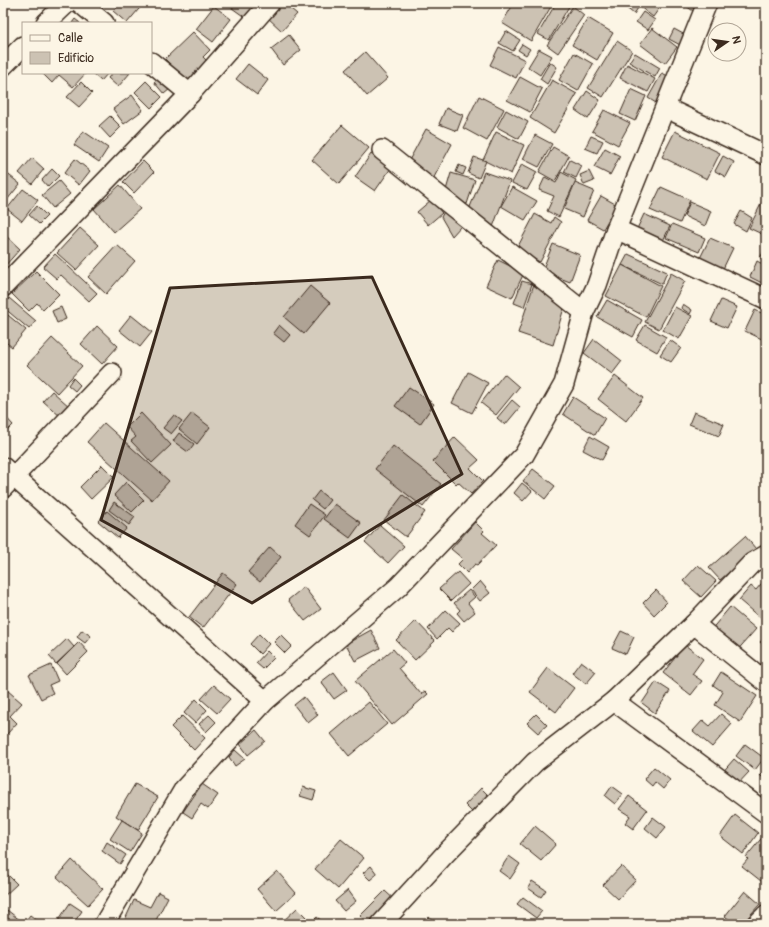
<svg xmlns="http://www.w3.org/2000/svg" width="769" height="927" viewBox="0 0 769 927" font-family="Pangolin,sans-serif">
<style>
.building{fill:#ccc2b3;stroke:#3b2a1e}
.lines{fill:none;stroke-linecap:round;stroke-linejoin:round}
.minor-casing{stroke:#3b2a1e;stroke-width:22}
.minor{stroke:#fcf5e5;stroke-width:19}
.marked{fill:#3b2a1e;fill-opacity:0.2;stroke:#3b2a1e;stroke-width:3;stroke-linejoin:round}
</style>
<rect width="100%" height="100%" fill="#fcf5e5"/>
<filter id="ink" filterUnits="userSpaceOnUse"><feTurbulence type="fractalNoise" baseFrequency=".025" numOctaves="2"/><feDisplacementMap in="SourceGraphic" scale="8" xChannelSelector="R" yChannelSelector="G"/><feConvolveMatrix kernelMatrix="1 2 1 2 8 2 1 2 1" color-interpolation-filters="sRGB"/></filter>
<g filter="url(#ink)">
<g class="building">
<path d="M120 3H144L127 23 113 11Z"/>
<path d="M225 3H252L256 5 246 18Z"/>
<path d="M279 3H284L297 14 282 31 267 17Z"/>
<path d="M514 3H553L531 41 502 23Z"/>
<path d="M556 3H571L549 40 538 34Z"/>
<path d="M605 3H617L612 9Z"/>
<path d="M629 3H632L638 8 634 14 625 7Z"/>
<path d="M635 3H663L653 17Z"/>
<path d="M674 3H703L699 15 683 4 680 8Z"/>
<path d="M214 6 231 19 213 42 196 29Z"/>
<path d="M573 6 584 15 558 53 547 45Z"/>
<path d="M643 12 655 20 648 30 636 22Z"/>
<path d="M588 18 613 33 597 60 572 45Z"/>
<path d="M75 19 80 23H72Z"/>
<path d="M652 28 677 47 665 63 640 44Z"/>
<path d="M674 29 687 36 682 46 669 39Z"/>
<path d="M506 31 520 40 513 51 499 43Z"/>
<path d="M193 32 210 50 203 57 208 62 188 82 165 59Z"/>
<path d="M289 35 301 50 283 65 271 49Z"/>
<path d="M617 41 632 51 603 97 588 88Z"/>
<path d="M522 44 530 49 526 55 518 50Z"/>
<path d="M499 47 525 60 516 78 490 65Z"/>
<path d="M539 49 552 56 540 75 528 67Z"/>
<path d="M365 52 388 78 367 96 345 70Z"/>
<path d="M574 53 593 64 578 91 559 80Z"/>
<path d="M635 53 660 68 655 77 629 62Z"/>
<path d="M550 62 557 67 547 84 540 79Z"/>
<path d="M248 64 268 80 257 95 236 79Z"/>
<path d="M627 64 655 79 648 92 620 78Z"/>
<path d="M42 73H86L73 87 59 75 52 83Z"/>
<path d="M92 73H108L101 81Z"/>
<path d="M112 73H130L118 87 108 78Z"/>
<path d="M662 73 670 77 656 103 648 98Z"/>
<path d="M160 77 170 89 164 94 154 82Z"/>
<path d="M520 77 542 89 530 112 507 100Z"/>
<path d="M552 80 577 94 554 133 530 118Z"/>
<path d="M146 81 162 97 151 108 135 92Z"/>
<path d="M81 82 92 93 79 107 67 97Z"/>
<path d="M631 89 646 96 635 121 620 114Z"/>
<path d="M587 91 600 100 588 119 575 110Z"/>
<path d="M132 95 143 110 124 124 113 109Z"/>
<path d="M479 96 504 109 487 141 463 128Z"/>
<path d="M446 108 463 115 457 131 439 124Z"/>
<path d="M506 110 528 122 519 139 497 127Z"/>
<path d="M604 110 630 123 618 145 592 131Z"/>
<path d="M110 116 121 127 110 138 99 126Z"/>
<path d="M342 125 369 148 339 184 312 160Z"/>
<path d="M426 129 452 144 432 181 406 166Z"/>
<path d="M83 131 108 148 99 162 74 145Z"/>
<path d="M675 131 720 153 707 179 662 157Z"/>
<path d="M496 132 524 145 511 174 483 160Z"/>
<path d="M535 135 552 144 539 167 523 159Z"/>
<path d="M591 136 603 141 597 153 585 148Z"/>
<path d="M553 147 569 156 555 181 539 172Z"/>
<path d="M605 148 620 156 610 175 594 167Z"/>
<path d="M371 154 391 168 375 191 355 177Z"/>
<path d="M723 156 734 162 726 177 715 171Z"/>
<path d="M474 157 486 161 479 178 468 173Z"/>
<path d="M32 158 44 169 32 184 19 173Z"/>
<path d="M75 159 90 171 79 185 64 173Z"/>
<path d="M570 160 582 166 576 178 564 172Z"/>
<path d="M143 161 154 172 134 193 123 182Z"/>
<path d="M522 164 537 172 527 190 512 183Z"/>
<path d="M459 165 466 168 463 175 456 172Z"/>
<path d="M52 169 59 176 48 187 42 180Z"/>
<path d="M589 171 594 181 584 185 580 175Z"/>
<path d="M5 172 20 184 7 200 3 197V175Z"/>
<path d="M484 172 510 181 493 227 466 217Z"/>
<path d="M561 172 576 180 559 217 547 211 554 196 539 190 545 177 556 183Z"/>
<path d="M451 173 475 180 467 204 444 197Z"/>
<path d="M59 181 70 194 53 208 42 195Z"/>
<path d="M575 183 594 191 583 217 564 209Z"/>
<path d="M120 185 140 209 114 232 94 209Z"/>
<path d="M512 187 537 201 525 220 501 206Z"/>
<path d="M661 187 690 200 680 223 650 210Z"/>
<path d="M23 189 38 200 22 221 7 209Z"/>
<path d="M766 194V236L749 228Z"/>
<path d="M601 196 617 205 603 229 587 220Z"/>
<path d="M431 200 442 213 428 225 417 212Z"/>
<path d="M690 202 711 211 705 226 684 216Z"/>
<path d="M37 206 47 216 39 224 29 215Z"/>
<path d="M445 210 461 226 452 236 441 217Z"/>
<path d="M741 211 752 218 746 231 734 224Z"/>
<path d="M535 214 551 223 554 217 561 222 540 262 516 250Z"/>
<path d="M644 214 670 226 661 245 635 233Z"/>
<path d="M672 224 705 238 699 252 666 238Z"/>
<path d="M80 228 99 245 76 270 57 253Z"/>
<path d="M3 233 20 249 4 267 3 266Z"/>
<path d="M710 238 733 248 721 273 698 262Z"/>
<path d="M553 244 580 255 570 282 542 271Z"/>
<path d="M117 245 135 261 106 294 88 277Z"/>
<path d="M766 247V261L760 258Z"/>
<path d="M55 254 97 293 89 301 61 275 57 279 43 267Z"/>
<path d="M628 254 667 272 662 284 622 265Z"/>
<path d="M498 260 524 273 512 298 486 286Z"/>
<path d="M757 261 766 266V285L750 277Z"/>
<path d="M622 265 661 286 646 317 606 296Z"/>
<path d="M36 271 59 294 43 310 37 303 29 311 12 294Z"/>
<path d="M671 273 685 281 659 329 645 322Z"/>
<path d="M522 281 532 284 524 307 514 303Z"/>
<path d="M535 281 566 301 553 345 518 333Z"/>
<path d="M310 286 330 303 304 334 284 317Z"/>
<path d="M9 298 36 321 29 329 3 307Z"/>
<path d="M607 300 642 320 633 337 597 317Z"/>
<path d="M721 300 737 307 727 328 711 321Z"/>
<path d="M683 304 692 310 690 314 681 308Z"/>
<path d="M61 307 66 319 57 323 52 311Z"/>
<path d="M675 307 692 316 679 339 663 330Z"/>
<path d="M755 310 766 315V341L745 331Z"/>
<path d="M3 311 26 330 12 347 3 340Z"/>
<path d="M131 315 152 332 140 347 119 330Z"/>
<path d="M279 325 290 335 284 342 273 333Z"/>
<path d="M645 325 666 337 657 352 636 340Z"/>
<path d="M97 326 118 346 102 364 81 344Z"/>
<path d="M52 338 82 366 57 393 27 365Z"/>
<path d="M594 339 622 361 612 374 584 353Z"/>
<path d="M670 340 681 348 671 362 660 355Z"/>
<path d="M468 372 488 383 472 413 452 403Z"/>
<path d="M504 374 519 387 496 415 481 403Z"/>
<path d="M615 376 643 398 626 421 598 399Z"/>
<path d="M73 378 80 385 75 391 68 385Z"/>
<path d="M409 387 434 404 420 424 395 406Z"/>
<path d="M52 391 70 407 61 417 43 401Z"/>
<path d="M573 397 605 418 595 435 563 414Z"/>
<path d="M512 400 520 407 505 425 497 418Z"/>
<path d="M694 412 724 424 719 436 689 424Z"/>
<path d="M141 413 171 445 152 463 131 441 136 437 127 427Z"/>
<path d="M192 413 210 427 197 444 179 429Z"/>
<path d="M3 414 13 425 3 435Z"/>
<path d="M174 415 182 421 171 434 163 428Z"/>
<path d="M104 423 169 481 152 500 87 442Z"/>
<path d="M179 433 194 444 188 452 173 441Z"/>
<path d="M590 436 609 447 602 460 583 450Z"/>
<path d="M455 437 479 460 470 468 483 481 471 494 458 482 456 484 433 461Z"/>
<path d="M393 446 441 484 423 507 375 469Z"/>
<path d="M102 465 114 477 91 499 80 487Z"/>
<path d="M533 469 555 486 545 499 523 481Z"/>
<path d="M126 482 144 500 132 512 114 495Z"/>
<path d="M522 483 532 491 523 501 514 493Z"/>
<path d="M319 491 330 500 323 509 312 500Z"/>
<path d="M403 495 425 512 406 537 384 520Z"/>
<path d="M114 502 135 517 129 525 109 510Z"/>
<path d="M309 504 325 515 310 535 295 524Z"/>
<path d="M335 504 361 523 350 538 324 519Z"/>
<path d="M107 511 127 528 118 538 98 521Z"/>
<path d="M475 522 484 531 482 533 496 545 477 565 475 564 467 573 458 564 463 559 451 549Z"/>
<path d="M380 525 404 546 388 563 365 542Z"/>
<path d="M745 536 756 549 720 580 709 568Z"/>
<path d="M270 547 281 557 260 582 248 572Z"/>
<path d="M698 565 716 581 701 597 683 581Z"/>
<path d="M458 572 469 584 451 601 439 589Z"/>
<path d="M223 573 237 584 203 628 189 617Z"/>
<path d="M766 578V623L739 600 751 586 756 590Z"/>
<path d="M480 581 490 593 480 601 471 590Z"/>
<path d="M304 587 321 609 305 621 288 600Z"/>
<path d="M469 590 475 597 468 603 475 612 464 621 457 613 460 610 454 603Z"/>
<path d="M656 590 667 602 654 615 643 603Z"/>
<path d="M730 607 756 629 735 653 710 631Z"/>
<path d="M446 610 460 623 452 632 448 628 437 639 428 629Z"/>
<path d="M416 621 435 641 415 660 396 640Z"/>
<path d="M82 630 91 636 85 643 77 637Z"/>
<path d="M371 630 380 648 355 661 346 644Z"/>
<path d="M621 631 634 637 626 654 612 648Z"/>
<path d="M259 634 269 644 260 654 250 644Z"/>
<path d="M281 635 292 646 285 653 274 642Z"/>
<path d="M766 636V648L760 642Z"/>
<path d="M67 639 74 647 56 664 49 656Z"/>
<path d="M79 642 88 652 66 674 57 664Z"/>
<path d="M685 645 703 659 692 674 702 681 691 695 663 673Z"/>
<path d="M393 649 405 663 399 668 421 694 425 691 428 694 392 725 355 681Z"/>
<path d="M267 651 274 658 263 669 256 663Z"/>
<path d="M581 661 596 672 586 684 572 673Z"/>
<path d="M766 661V678L758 666Z"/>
<path d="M51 665 58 681 49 685 53 693 41 699 29 675Z"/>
<path d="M548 668 574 688 556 712 530 692Z"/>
<path d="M334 672 347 690 334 699 321 682Z"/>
<path d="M721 672 757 696 740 722 715 705 723 692 713 685Z"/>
<path d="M656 682 670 691 655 713 642 703Z"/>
<path d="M214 685 230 699 217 713 201 699Z"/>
<path d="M7 690 22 703 10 716 17 723 7 734 3 730V694Z"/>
<path d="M304 697 318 715 308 723 294 705Z"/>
<path d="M196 699 207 710 195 723 184 713Z"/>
<path d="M369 702 387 724 349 756 331 734Z"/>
<path d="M536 714 547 725 538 733 527 723Z"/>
<path d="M721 714 732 724 712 747 693 731 703 720 710 726Z"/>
<path d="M209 715 216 722 206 732 199 724Z"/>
<path d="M182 716 205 738 194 750 171 727Z"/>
<path d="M256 730 265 741 248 755 240 744Z"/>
<path d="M745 744 764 758 755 770 736 756Z"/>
<path d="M235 750 245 759 235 766 229 757Z"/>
<path d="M734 759 749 772 735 787 721 774Z"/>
<path d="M654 767 670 780 663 789 655 782 652 786 644 779Z"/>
<path d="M766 769V777L764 779 760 775Z"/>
<path d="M135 784 158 797 138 830 116 816Z"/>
<path d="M202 784 218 795 208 809 201 804 192 818 183 812Z"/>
<path d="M612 786 623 794 615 804 605 796Z"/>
<path d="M303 787 316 791 313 800 300 796Z"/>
<path d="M481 788 493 800 477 817 465 805Z"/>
<path d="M629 796 647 810 633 829 625 823 630 816 619 809Z"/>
<path d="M735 815 758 833 743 854 720 836Z"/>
<path d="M653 817 666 827 657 838 645 828Z"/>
<path d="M122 820 142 833 130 852 110 839Z"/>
<path d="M535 826 556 844 541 861 520 844Z"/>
<path d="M765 834 766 835V885L742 866 748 859 746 857Z"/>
<path d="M341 839 364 858 338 889 315 869Z"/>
<path d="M107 842 126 855 120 864 102 851Z"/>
<path d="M509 856 520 864 510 879 499 871Z"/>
<path d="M72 860 103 889 88 905 57 877Z"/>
<path d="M371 866 377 874 370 880 363 873Z"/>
<path d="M621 866 636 880 618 899 603 885Z"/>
<path d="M3 870 17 884 3 897Z"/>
<path d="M277 871 296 893 276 911 257 889Z"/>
<path d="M532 881 546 890 541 897 528 888Z"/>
<path d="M348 890 356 901 344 911 335 901Z"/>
<path d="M385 891 398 903 378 924H368L360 916Z"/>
<path d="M745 891 760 904 742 924H734L725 916Z"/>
<path d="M158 892 168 897 154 924H123L134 900 150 907Z"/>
<path d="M523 897 542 911 536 918 517 904Z"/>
<path d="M70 903 82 911 73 924H56Z"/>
<path d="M297 908 306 917 299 924H280Z"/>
<path d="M7 910 21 921 18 924H3V916Z"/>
<path d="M30 915 42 924H23Z"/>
<path d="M317 917 325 924H310Z"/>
<path d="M429 917 437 924H423Z"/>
</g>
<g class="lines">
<g class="minor-casing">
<g id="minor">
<path d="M80 3 104 23"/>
<path d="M46 23 67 3"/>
<path d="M151 62 190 94"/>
<path d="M3 66 23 46"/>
<path d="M666 108 766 155"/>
<path d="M382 150 584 312"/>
<path d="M616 229 766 299"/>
<path d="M3 287 190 94 270 3"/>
<path d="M3 467 265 701"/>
<path d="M3 488 112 373"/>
<path d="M694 624 766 682"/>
<path d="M614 701 766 813"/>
<path d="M104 924 184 789 265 701 398 587 524 455 564 384 584 312 597 285 616 229 707 3"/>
<path d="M381 924 446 853 535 762 614 701 694 624 752 563 766 555"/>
<path d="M757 924 766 915"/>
</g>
</g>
<use href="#minor" class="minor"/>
</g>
</g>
<path class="marked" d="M372 277 462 474 252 603 101 520 170 288Z"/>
<rect width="769" height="927" fill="none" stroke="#fcf5e5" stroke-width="16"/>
<rect x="8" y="8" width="753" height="911" fill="none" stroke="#3b2a1e" stroke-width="1.5" filter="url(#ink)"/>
<rect x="22" y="22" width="130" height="52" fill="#fcf5e5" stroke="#afa495"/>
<rect x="30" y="35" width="20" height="6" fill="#fcf5e5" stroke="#afa495"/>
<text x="58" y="42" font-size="12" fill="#3b2a1e">Calle</text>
<rect x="30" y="52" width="20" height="12" fill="#ccc2b3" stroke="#afa495"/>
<text x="58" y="62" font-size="12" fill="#3b2a1e">Edificio</text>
<g transform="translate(727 42) rotate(77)"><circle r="19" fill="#fcf5e5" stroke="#afa495"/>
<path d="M0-3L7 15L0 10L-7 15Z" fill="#3b2a1e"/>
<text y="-6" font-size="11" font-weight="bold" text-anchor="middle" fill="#3b2a1e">N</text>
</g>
</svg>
